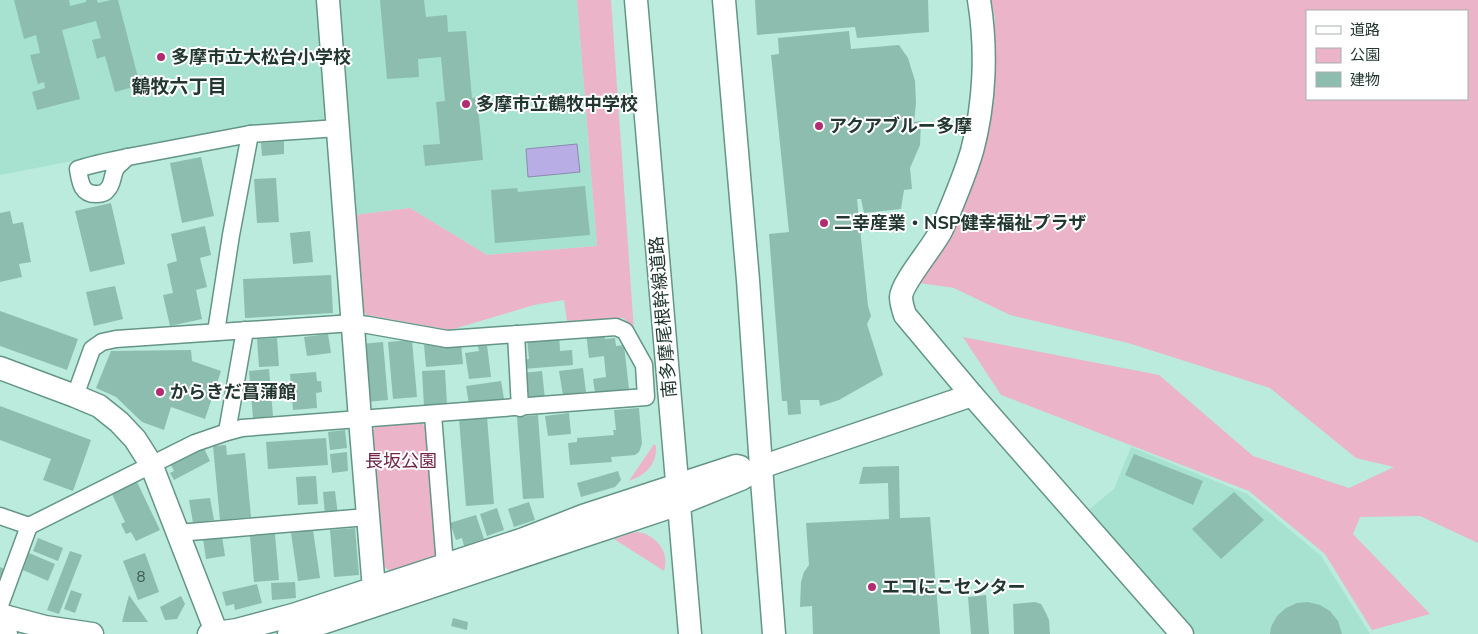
<svg xmlns="http://www.w3.org/2000/svg" width="1478" height="634" viewBox="0 0 1478 634" font-family="'Nunito Sans','Noto Sans JP',sans-serif">
<style>
.built{fill:#a6e2cf}
.green{fill:#ecb4c9;fill-rule:evenodd}
.water{fill:#b9ade6;stroke:#8c8ab0}
.building{fill:#8dbdae}
.lines{fill:none;stroke-linecap:round;stroke-linejoin:round}
.street-casing{stroke:#659587;stroke-width:19}
.secondary-casing{stroke:#659587;stroke-width:25}
.street{stroke:#fff;stroke-width:16}
.secondary{stroke:#fff;stroke-width:22}
.poi-dot{fill:#b12c71;stroke:#fff;stroke-width:2}
.labels{text-anchor:middle;dominant-baseline:central;stroke-width:4;stroke-linejoin:round;paint-order:stroke}
.number-label{font-size:15px;fill:#3e5850}
.poi-label{font-size:18px;font-weight:bold;fill:#233731;stroke:#fff;text-anchor:start}
.street-label{font-size:18px;fill:#233731;stroke:#fff}
.park-label{font-size:18px;fill:#702649;stroke:#fff}
.neighbourhood-label{font-size:19px;font-weight:bold;fill:#233731;stroke:#fff}
</style>
<rect width="100%" height="100%" fill="#baebdc"/>
<g class="built">
<path d="M0 0H319L327 114 321 122 248 127 0 175Z"/>
<path d="M338 0H577L597 246 487 255 410 208 355 215Z"/>
<path d="M1131 447 1247 494 1321 556 1370 634H1194L1087 511 1114 489Z"/>
</g>
<g class="green">
<path d="M577 0H611L634 332 629 323 623 318 567 321 564 300 534 305 450 330 367 315 360 308 355 215 410 208 487 255 597 246Z"/>
<path d="M991 0H1478V543L1420 516 1360 517 1353 534 1430 614 1372 630 1325 554 1249 491 1001 395 963 337 1159 375 1253 456 1349 488 1394 467 1356 458 1270 388 1128 343 1010 315 954 288 920 283 951 232 989 121 995 18ZM1307 11H1467V99H1307Z"/>
<path d="M421 422 427 430 437 550 433 557 390 571 381 564 370 434 377 425Z"/>
<path d="M654 444 656 446C657 465 645 475 629 481Z"/>
<path d="M638 532C656 535 670 552 664 571L614 539 631 533Z"/>
</g>
<path class="water" d="M577 144 580 172 528 177 526 149Z"/>
<g class="building">
<path d="M14 0H69L70 6 86 2V0H97L98 3 111 0H118L140 85 115 92 105 56 97 59 92 40 101 38 96 21 62 30 80 99 37 110 32 92 45 88 44 82 38 84 30 55 40 53 36 35 24 39Z"/>
<path d="M380 0H424L426 17 447 15 448 32 466 31 472 98 477 97 483 160 425 166 423 145 440 144 436 102 445 101 441 57 418 59 419 77 387 79Z"/>
<path d="M755 0H928L929 32 857 38 855 27 757 35Z"/>
<path d="M849 31 851 49 899 45 908 58 915 81 916 103 914 122 921 121 920 145 910 168 912 189 904 190 901 209 864 213 861 199H857L868 306 871 316 867 324 883 375 839 400 820 406 819 400H800L801 414 788 415 787 401H782L769 234 789 232 771 55 779 54 778 38Z"/>
<path d="M284 141V154L262 156 261 143Z"/>
<path d="M201 157 214 216 182 223 170 163Z"/>
<path d="M276 178 279 222 257 223 254 179Z"/>
<path d="M585 186 590 235 495 243 491 190 517 188 518 192Z"/>
<path d="M111 203 125 264 90 272 75 211Z"/>
<path d="M10 211 13 224 23 222 31 262 19 264 22 277 0 282V213Z"/>
<path d="M205 226 211 255 200 258 207 287 196 290 202 319 170 326 163 295 173 293 167 264 177 261 171 234Z"/>
<path d="M310 231 313 262 293 264 290 233Z"/>
<path d="M331 275 333 313 245 318 243 279Z"/>
<path d="M115 286 123 319 94 326 86 292Z"/>
<path d="M0 311 78 339 67 370 0 346Z"/>
<path d="M604 331 605 339 615 338 616 346 624 345 629 389 595 393 593 379 606 377 604 356 589 358 586 333Z"/>
<path d="M328 334 331 353 307 356 304 337Z"/>
<path d="M559 335 560 351 572 350 573 365 523 369 522 360 529 359 527 339Z"/>
<path d="M277 338 279 366 259 367 257 339Z"/>
<path d="M412 340 417 397 393 399 388 342Z"/>
<path d="M383 342 388 400 366 402 361 344Z"/>
<path d="M461 343 463 364 426 367 424 345Z"/>
<path d="M487 345 491 377 469 379 465 353 479 351 478 346Z"/>
<path d="M191 350 192 361 221 371 205 419 171 407 164 430 142 422 116 397 96 388 111 351Z"/>
<path d="M583 368 586 392 563 395 559 371Z"/>
<path d="M269 369 273 416 253 418 249 371Z"/>
<path d="M445 370 447 405 424 406 422 371Z"/>
<path d="M542 371 545 399 529 400 528 393 525 394 522 373Z"/>
<path d="M316 372 317 381H321L322 392 316 393 317 408 293 410 290 374Z"/>
<path d="M501 381 504 399 469 404 466 386Z"/>
<path d="M0 406 91 440 73 491 43 480 51 459 0 440Z"/>
<path d="M639 408 642 444 639 452 635 455 611 457 612 462 570 465 568 443 577 442V438L614 435 613 430H616L614 410Z"/>
<path d="M569 413 571 434 548 436 545 416Z"/>
<path d="M538 415 544 498 523 499 517 417Z"/>
<path d="M487 417 494 504 466 506 459 419Z"/>
<path d="M345 430 347 448 330 450 328 432Z"/>
<path d="M326 438 328 465 268 469 266 442Z"/>
<path d="M226 445 227 455 245 453 251 517 220 520 213 446Z"/>
<path d="M203 446 210 461 174 480 170 473 174 471 170 463Z"/>
<path d="M347 452 348 471 332 473 330 454Z"/>
<path d="M1134 454 1203 481 1193 505 1125 475Z"/>
<path d="M899 466 900 518 930 517 940 634H813L812 606 800 607 801 582 804 572 809 565 806 523 889 519 888 483 859 484 863 467Z"/>
<path d="M618 471 621 480 615 487 581 497 577 483Z"/>
<path d="M316 476 318 504 298 505 296 477Z"/>
<path d="M137 482 160 530 136 541 131 532 126 534 121 524 125 522 112 494Z"/>
<path d="M335 491 338 515 325 516 323 492Z"/>
<path d="M1234 492 1264 520 1221 559 1192 529Z"/>
<path d="M210 498 214 520 193 523 189 500Z"/>
<path d="M529 502 535 520 514 527 508 509Z"/>
<path d="M497 508 504 530 487 536 480 514Z"/>
<path d="M476 515 484 539 464 546 462 538 456 540 450 523Z"/>
<path d="M355 528 359 575 334 577 330 530Z"/>
<path d="M313 530 320 578 298 581 291 533Z"/>
<path d="M275 534 279 580 254 582 250 536Z"/>
<path d="M222 536 225 556 206 559 203 539Z"/>
<path d="M38 538 63 548 58 561 33 551Z"/>
<path d="M70 551 82 555 59 614 47 610Z"/>
<path d="M29 553 55 564 48 581 23 570Z"/>
<path d="M145 553 159 592 138 600 123 561Z"/>
<path d="M0 567 4 569 0 579Z"/>
<path d="M295 582 296 598 272 600 271 583Z"/>
<path d="M257 584 262 603 235 610 234 604 226 606 222 592Z"/>
<path d="M71 590 82 594 75 613 64 609Z"/>
<path d="M129 595 148 622H122Z"/>
<path d="M986 595 989 634H971L968 597Z"/>
<path d="M181 596 185 604 177 619 165 620 160 607Z"/>
<path d="M1035 602 1041 604 1046 613 1049 620 1050 634H1014L1013 604Z"/>
<path d="M1308 602 1320 605 1330 611 1338 621 1342 634H1270L1271 627 1277 616 1286 608 1297 603Z"/>
<path d="M453 618 468 622 467 630 451 626Z"/>
</g>
<g class="lines">
<g class="street-casing">
<g id="street">
<path d="M127 157C124 161 119 164 116 168 112 175 113 185 107 190 105 193 101 194 97 194 81 195 80 181 78 169 100 162 122 158 144 154L250 134 338 128"/>
<path d="M216 332 231 235 250 134"/>
<path d="M516 334 520 408"/>
<path d="M433 415 445 565"/>
<path d="M227 432 245 330"/>
<path d="M0 516 29 526 195 443 227 432 242 428 646 397 644 365 625 331 616 327 447 339 368 325 353 323 116 339 102 342 92 349 75 396"/>
<path d="M178 533 367 517"/>
<path d="M0 605 29 526"/>
</g>
</g>
<g class="secondary-casing">
<g id="secondary">
<path d="M328 0 360 419 374 589"/>
<path d="M636 0 690 634"/>
<path d="M724 0 748 280 761 467 774 634"/>
<path d="M979 0C987 49 985 103 972 151 964 178 953 203 942 229 934 246 902 282 901 297 901 303 903 309 905 315L972 395 1182 634"/>
<path d="M0 368 75 396 99 406 119 422 135 439 151 464 217 634"/>
<path d="M0 615 45 627 92 634"/>
<path d="M0 632 6 634"/>
<path d="M209 634 237 630 293 615 524 539 583 516 736 466 740 467"/>
<path d="M289 634 679 504 741 479 761 467 972 395"/>
</g>
</g>
<use href="#street" class="street"/>
<use href="#secondary" class="secondary"/>
</g>
<g class="poi-dot">
<circle cx="161" cy="57" r="5"/>
<circle cx="466" cy="104" r="5"/>
<circle cx="819" cy="126" r="5"/>
<circle cx="824" cy="223" r="5"/>
<circle cx="160" cy="392" r="5"/>
<circle cx="872" cy="587" r="5"/>
</g>
<g class="labels">
<g class="number-label">
<text x="141" y="577">8</text>
</g>
<g class="poi-label">
<text x="171" y="57">多摩市立大松台小学校</text>
<text x="476" y="104">多摩市立鶴牧中学校</text>
<text x="829" y="126">アクアブルー多摩</text>
<text x="834" y="223">二幸産業・NSP健幸福祉プラザ</text>
<text x="170" y="392">からきだ菖蒲館</text>
<text x="882" y="587">エコにこセンター</text>
</g>
<g class="street-label">
<text transform="translate(663 317) rotate(-95)">南多摩尾根幹線道路</text>
</g>
<g class="park-label">
<text x="401" y="461">長坂公園</text>
</g>
<g class="neighbourhood-label">
<text x="179" y="87">鶴牧六丁目</text>
</g>
</g>
<rect x="1306" y="10" width="162" height="90" fill="#ffffff" stroke="#a7afad"/>
<rect x="1316" y="26" width="25" height="8" fill="#ffffff" stroke="#a7afad"/>
<text x="1350" y="35" font-size="15" fill="#233731">道路</text>
<rect x="1316" y="48" width="25" height="15" fill="#ecb4c9" stroke="#a7afad"/>
<text x="1350" y="60" font-size="15" fill="#233731">公園</text>
<rect x="1316" y="72" width="25" height="15" fill="#8dbdae" stroke="#a7afad"/>
<text x="1350" y="85" font-size="15" fill="#233731">建物</text>
</svg>
